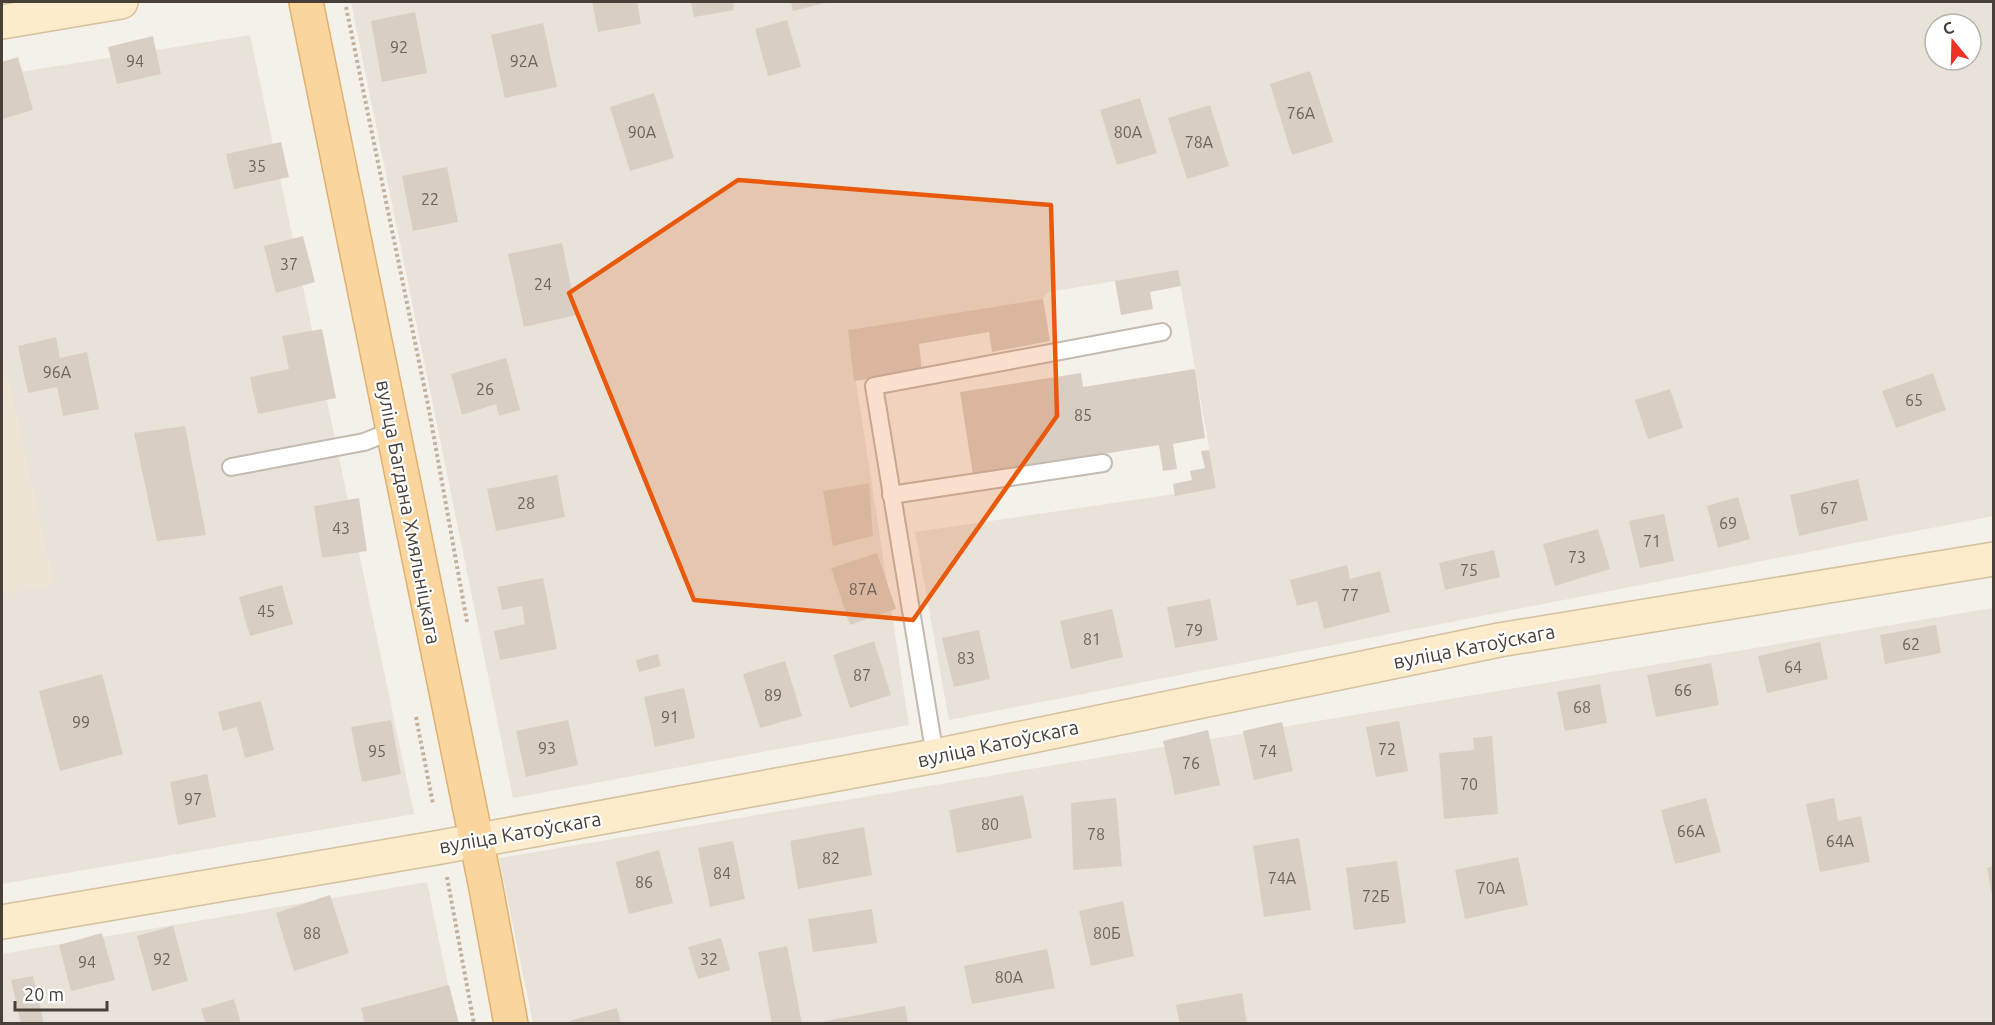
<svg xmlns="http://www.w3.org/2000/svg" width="1995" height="1025" viewBox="0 0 1995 1025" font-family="Ubuntu,sans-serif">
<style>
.residential{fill:#e8e2d9;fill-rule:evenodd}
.education{fill:#ede4d5}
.building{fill:#d9cec3}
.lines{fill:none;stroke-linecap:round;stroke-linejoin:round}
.lane-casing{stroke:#c3bab0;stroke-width:20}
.secondary-casing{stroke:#d5c19e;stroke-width:36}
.primary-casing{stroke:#dfb16e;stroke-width:36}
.path{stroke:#c1b19f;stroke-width:4;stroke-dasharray:3 3;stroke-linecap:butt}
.lane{stroke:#fff;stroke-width:16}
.secondary{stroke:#fceccc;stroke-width:33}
.primary{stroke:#fad69e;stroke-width:33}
.marked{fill:#e8590c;fill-opacity:0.2;stroke:#e8590c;stroke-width:4.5;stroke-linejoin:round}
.labels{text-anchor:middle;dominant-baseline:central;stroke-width:4.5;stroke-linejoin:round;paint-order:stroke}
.number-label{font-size:16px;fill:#6c645b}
.street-label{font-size:20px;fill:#484038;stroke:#fff}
</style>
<rect width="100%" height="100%" fill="#f4f0ea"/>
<g class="residential">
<path d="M351 2H1993V516L949 720 915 532 1216 488 1178 271 1048 292 1043 299 848 330 909 725 513 798ZM1935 24H1971V60H1935Z"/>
<path d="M250 35 414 814 2 884V75Z"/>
<path d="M1993 608V1023H533L499 858Z"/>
<path d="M427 882 456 1023 2 1024V954Z"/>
</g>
<path class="education" d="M2 349 54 584 2 595Z"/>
<g class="building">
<path d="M592 2H637L641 24 598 32Z"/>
<path d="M691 2H733L734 10 694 17Z"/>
<path d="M791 2H829L793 11Z"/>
<path d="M415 12 427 73 382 82 371 21Z"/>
<path d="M787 20 801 67 768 76 755 29Z"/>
<path d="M543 23 557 87 505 98 491 35Z"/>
<path d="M153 36 161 74 117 84 108 47Z"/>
<path d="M18 57 33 110 2 119V62Z"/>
<path d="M1310 71 1333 142 1292 155 1270 84Z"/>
<path d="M654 93 674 158 630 171 610 107Z"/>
<path d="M1140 98 1157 153 1117 165 1100 110Z"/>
<path d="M1210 105 1229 166 1187 179 1168 118Z"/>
<path d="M281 142 289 177 234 189 226 154Z"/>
<path d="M447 167 458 222 413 231 402 176Z"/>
<path d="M303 236 315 282 276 293 264 246Z"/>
<path d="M562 243 577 315 524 327 508 254Z"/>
<path d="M1178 270 1181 286 1150 292 1153 309 1121 315 1115 281Z"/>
<path d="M1043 299 1050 341 992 352 989 332 919 344 922 372 854 381 848 330Z"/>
<path d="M322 329 336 398 258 414 250 377 289 369 282 336Z"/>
<path d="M56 337 60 358 87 352 99 409 63 416 57 387 28 393 18 346Z"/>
<path d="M506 358 520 410 499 416 496 404 462 415 451 374Z"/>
<path d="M1195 369 1205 438 1173 444 1177 469 1163 471 1159 445 973 475 960 392 1081 373 1083 387Z"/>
<path d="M1933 373 1946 410 1896 428 1882 391Z"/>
<path d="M1670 389 1683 428 1648 439 1635 400Z"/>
<path d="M185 426 206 535 157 541 134 433Z"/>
<path d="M1209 450 1216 488 1175 496 1173 484 1192 480 1190 471 1205 468 1201 451Z"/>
<path d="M557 475 565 517 496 531 487 489Z"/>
<path d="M1858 479 1868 520 1799 536 1790 495Z"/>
<path d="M869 483 873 536 833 546 823 491Z"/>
<path d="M1738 497 1750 539 1718 548 1707 506Z"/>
<path d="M359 498 367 551 322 558 314 506Z"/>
<path d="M1664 514 1674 561 1640 568 1629 521Z"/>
<path d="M1598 529 1610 569 1555 586 1543 544Z"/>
<path d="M1494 550 1500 577 1445 590 1439 563Z"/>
<path d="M877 553 896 609 850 625 831 568Z"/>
<path d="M1347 565 1350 579 1380 571 1390 612 1324 629 1317 601 1297 606 1290 580Z"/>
<path d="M543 578 557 649 500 660 494 631 525 624 522 606 502 610 497 587Z"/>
<path d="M282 585 293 624 250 636 239 597Z"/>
<path d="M1210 599 1218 640 1175 648 1167 607Z"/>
<path d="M1112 609 1123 657 1071 669 1060 621Z"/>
<path d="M1936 625 1941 653 1885 664 1880 635Z"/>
<path d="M979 630 990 679 954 687 942 638Z"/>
<path d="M874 641 891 695 850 708 833 655Z"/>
<path d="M1820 642 1828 679 1767 693 1758 656Z"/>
<path d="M658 654 661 666 639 672 636 660Z"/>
<path d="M785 661 802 716 760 728 743 674Z"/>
<path d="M1711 663 1719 705 1656 717 1647 675Z"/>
<path d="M102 674 123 754 60 771 39 691Z"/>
<path d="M1600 684 1607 723 1565 731 1557 692Z"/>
<path d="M684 688 695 738 655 747 644 697Z"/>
<path d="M261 701 274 750 245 758 237 727 223 731 218 712Z"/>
<path d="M391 720 401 774 362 782 351 727Z"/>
<path d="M568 720 578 765 526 777 516 731Z"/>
<path d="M1399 721 1408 771 1376 777 1366 727Z"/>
<path d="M1282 722 1293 771 1254 780 1243 731Z"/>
<path d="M1208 730 1220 785 1175 795 1163 741Z"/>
<path d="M1492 736 1498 814 1444 819 1439 753 1474 750 1473 738Z"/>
<path d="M207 774 216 817 178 825 170 782Z"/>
<path d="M1023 795 1032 838 957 853 949 810Z"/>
<path d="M1116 798 1122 866 1073 870 1071 803Z"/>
<path d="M1706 798 1721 852 1675 864 1661 810Z"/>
<path d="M1834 798 1838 821 1861 816 1870 862 1820 872 1806 804Z"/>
<path d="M864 827 872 875 798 889 790 841Z"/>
<path d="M1299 838 1311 910 1264 917 1253 846Z"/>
<path d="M733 841 745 899 710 907 698 848Z"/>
<path d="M659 850 673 903 629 914 616 862Z"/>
<path d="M1518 857 1528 905 1465 919 1455 870Z"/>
<path d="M1397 861 1406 923 1354 930 1346 868Z"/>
<path d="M1994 866V895H1992L1987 868Z"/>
<path d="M330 895 349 953 294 971 276 913Z"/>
<path d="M1123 901 1134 956 1091 966 1079 911Z"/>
<path d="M872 909 877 943 813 952 808 919Z"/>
<path d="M173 926 188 981 152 991 137 936Z"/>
<path d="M102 933 115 980 71 991 59 945Z"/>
<path d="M721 938 730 970 698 979 688 947Z"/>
<path d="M787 946 802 1024H772L758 952Z"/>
<path d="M1047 949 1055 988 972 1004 964 966Z"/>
<path d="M33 976 44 1024H21L11 980Z"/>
<path d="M449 985 459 1024H365L361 1008Z"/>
<path d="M1242 993 1247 1024H1180L1176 1005Z"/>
<path d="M234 999 241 1024H206L201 1009Z"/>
<path d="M905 1006 908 1024H822L821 1022Z"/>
<path d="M617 1008 621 1024H570L569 1021Z"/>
</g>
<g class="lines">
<g class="lane-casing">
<g id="lane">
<path d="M231 467 364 442 392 431"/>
<path d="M891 495 1103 463"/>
<path d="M935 756 874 386 1162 332"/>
</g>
</g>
<g class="secondary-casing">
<g id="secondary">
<path d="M2 22 121 2"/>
<path d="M2 922 441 847 935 756 1499 640 1994 559"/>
</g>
</g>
<g class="primary-casing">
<path id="primary" d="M306 2 485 883 511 1024"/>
</g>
<g class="path">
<path d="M346 7 429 410 467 622"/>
<path d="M416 717 433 804"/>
<path d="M447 877 474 1024"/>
</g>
<use href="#lane" class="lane"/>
<use href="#secondary" class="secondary"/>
<use href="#primary" class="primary"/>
</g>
<path class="marked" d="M738 180 1051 205 1057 416 913 620 694 600 569 293Z"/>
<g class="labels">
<g class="number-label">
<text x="399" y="47">92</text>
<text x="135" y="61">94</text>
<text x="524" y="61">92А</text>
<text x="1301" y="113">76А</text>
<text x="642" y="132">90А</text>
<text x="1128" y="132">80А</text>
<text x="1199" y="142">78А</text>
<text x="257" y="166">35</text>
<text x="430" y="199">22</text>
<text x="289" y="264">37</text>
<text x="543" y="284">24</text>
<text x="57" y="372">96А</text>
<text x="485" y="389">26</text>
<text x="1914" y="400">65</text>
<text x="1083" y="415">85</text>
<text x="526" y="503">28</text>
<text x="1829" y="508">67</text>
<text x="1728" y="523">69</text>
<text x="341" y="528">43</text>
<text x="1652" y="541">71</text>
<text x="1577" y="557">73</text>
<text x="1469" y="570">75</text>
<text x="863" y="589">87А</text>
<text x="1350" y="595">77</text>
<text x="266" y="611">45</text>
<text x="1194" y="630">79</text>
<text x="1092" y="639">81</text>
<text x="1911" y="644">62</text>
<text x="966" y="658">83</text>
<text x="1793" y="667">64</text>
<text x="862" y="675">87</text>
<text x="1683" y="690">66</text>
<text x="773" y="695">89</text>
<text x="1582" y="707">68</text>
<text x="670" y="717">91</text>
<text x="81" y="722">99</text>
<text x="547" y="748">93</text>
<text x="1387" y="749">72</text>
<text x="377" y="751">95</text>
<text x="1268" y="751">74</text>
<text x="1191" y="763">76</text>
<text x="1469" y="784">70</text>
<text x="193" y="799">97</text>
<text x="990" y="824">80</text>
<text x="1691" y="831">66А</text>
<text x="1096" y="834">78</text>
<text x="1840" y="841">64А</text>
<text x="831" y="858">82</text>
<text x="722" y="873">84</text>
<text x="1282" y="878">74А</text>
<text x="644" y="882">86</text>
<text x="1491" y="888">70А</text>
<text x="1376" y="896">72Б</text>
<text x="312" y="933">88</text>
<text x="1107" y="933">80Б</text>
<text x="162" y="959">92</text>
<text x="709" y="959">32</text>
<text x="87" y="962">94</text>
<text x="1009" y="977">80А</text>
</g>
<g class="street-label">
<text transform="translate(409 512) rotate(79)">вуліца Багдана Хмяльніцкага</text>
<text transform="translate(1474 646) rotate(-11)">вуліца Катоўскага</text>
<text transform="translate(998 743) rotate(-12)">вуліца Катоўскага</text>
<text transform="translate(520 832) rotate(-10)">вуліца Катоўскага</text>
</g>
</g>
<rect width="1995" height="1025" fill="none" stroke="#484038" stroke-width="6"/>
<g transform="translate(1953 42) rotate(341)"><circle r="28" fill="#ffffff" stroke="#b6b3af" stroke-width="1.5"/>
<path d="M0-4.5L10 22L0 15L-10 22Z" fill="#f02f25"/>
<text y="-9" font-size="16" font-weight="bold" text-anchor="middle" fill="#484038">С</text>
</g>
<path d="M15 1001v9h92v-9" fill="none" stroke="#484038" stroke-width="3"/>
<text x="24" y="1001" font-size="18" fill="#484038" stroke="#ffffff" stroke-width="4.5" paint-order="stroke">20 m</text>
</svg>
